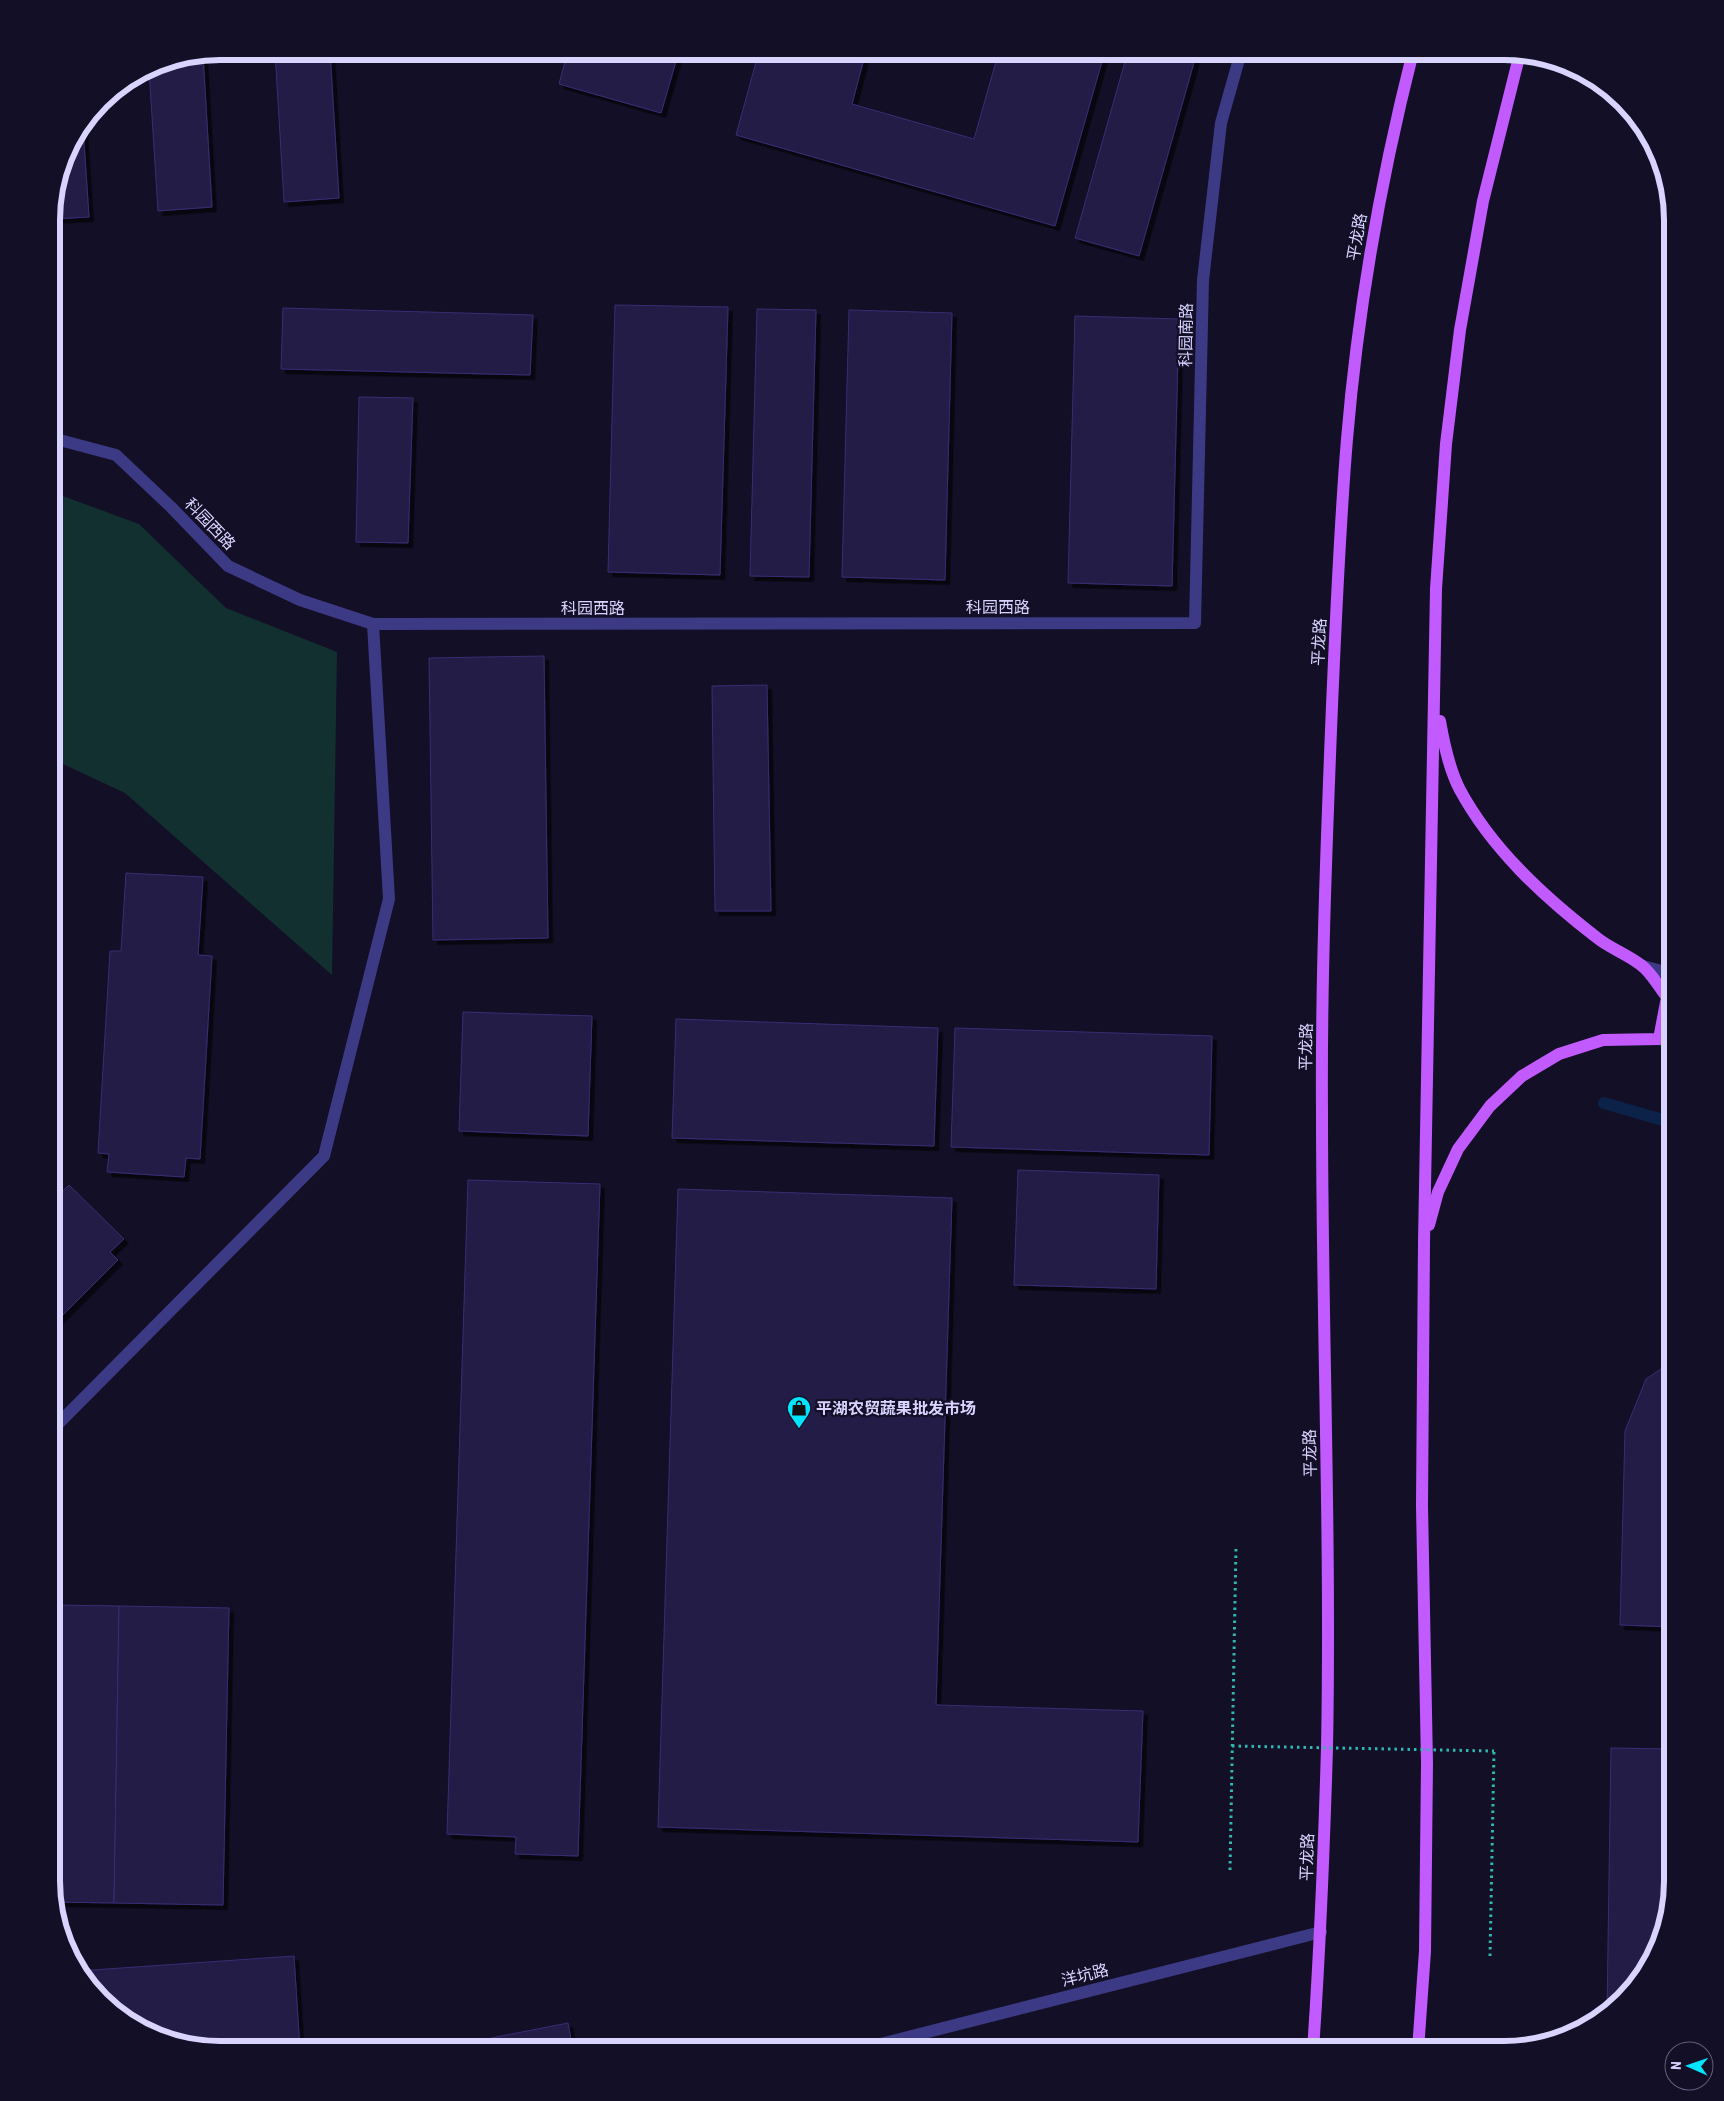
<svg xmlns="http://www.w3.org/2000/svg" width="1724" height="2101" viewBox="0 0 1724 2101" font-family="'Roboto Condensed','Noto Sans SC',sans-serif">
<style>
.green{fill:#12302f}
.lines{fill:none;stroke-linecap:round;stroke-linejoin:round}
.stream{stroke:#0c2248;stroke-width:12}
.building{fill:#241b47;stroke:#3b2d73;filter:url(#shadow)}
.path{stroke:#2fb8b0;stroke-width:3;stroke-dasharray:2.5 4;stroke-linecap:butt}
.minor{stroke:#3d3a85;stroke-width:12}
.major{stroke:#c25bff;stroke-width:12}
.path-bridge{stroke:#2fb8b0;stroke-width:3;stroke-dasharray:2.5 4;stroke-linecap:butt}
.labels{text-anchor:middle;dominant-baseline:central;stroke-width:4.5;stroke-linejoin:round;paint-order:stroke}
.street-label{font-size:16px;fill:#d9d4ff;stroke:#130f26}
.poi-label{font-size:16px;font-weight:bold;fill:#d9d4ff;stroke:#130f26;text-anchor:start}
.rim{fill:none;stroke:#d9d4ff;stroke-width:6}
</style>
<defs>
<filter id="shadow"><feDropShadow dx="4.5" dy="4.5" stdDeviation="0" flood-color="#0009"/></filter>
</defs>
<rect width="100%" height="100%" fill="#130f26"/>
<path class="green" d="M52 492 139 524 226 608 337 652 332 975 125 793 52 759Z"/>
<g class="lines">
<path class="stream" d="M1604 1103 1673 1123"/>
</g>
<g class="building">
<path d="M275 51H330L339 198 284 202Z"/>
<path d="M568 51H679L661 113 559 84Z"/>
<path d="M759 51H866L852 104 974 139 999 51H1105L1055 226 736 135Z"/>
<path d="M1128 51 1197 52 1139 256 1075 238Z"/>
<path d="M203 55 212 207 158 211 149 69 156 64Z"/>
<path d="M83 127 89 217 52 219V209L69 146Z"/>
<path d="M615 305 728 307 720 575 608 572Z"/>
<path d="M283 308 533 315 530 375 281 369Z"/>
<path d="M757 309 816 310 809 577 750 576Z"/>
<path d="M849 310 952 313 945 580 842 577Z"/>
<path d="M1075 316 1179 319 1172 586 1068 583Z"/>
<path d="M359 397 413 398 408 543 356 542Z"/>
<path d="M544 656 548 938 433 940 429 658Z"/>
<path d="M767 685 771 911H715L712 686Z"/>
<path d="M126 873 203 877 198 955 212 956 200 1159 186 1158 184 1177 107 1172 109 1154 98 1153 110 951H121Z"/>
<path d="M463 1012 592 1016 588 1136 459 1131Z"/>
<path d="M676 1019 938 1028 934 1146 672 1138Z"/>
<path d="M955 1028 1212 1036 1209 1155 951 1147Z"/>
<path d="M1018 1170 1159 1175 1156 1289 1014 1285Z"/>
<path d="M468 1180 600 1184 578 1856 515 1854 516 1837 447 1834Z"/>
<path d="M69 1185 124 1239 110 1252 118 1260 51 1327V1193L56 1198Z"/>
<path d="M678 1189 952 1198 936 1705 1143 1711 1138 1842 658 1827Z"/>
<path d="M1673 1361V1627L1620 1625 1625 1431 1646 1379Z"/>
<path d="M51 1605 119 1606 114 1903 55 1902 51 1881Z"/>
<path d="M119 1606 229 1608 223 1905 114 1903Z"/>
<path d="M1611 1748 1673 1749V1881L1650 1965 1607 2012Z"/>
<path d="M294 1956 300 2050H220L136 2027 80 1975 78 1971Z"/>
<path d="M568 2023 573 2050H430Z"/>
</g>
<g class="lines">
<g class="path">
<path d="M1230 1870 1236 1546"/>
<path d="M1490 1956 1494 1751"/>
</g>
<g class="minor">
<path d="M52 438 116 455 171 507 228 566 300 600 373 624 1195 623 1203 280 1221 123 1241 52"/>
<path d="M1643 966 1673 974"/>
<path d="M1659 1039 1673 1043"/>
<path d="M51 1431 324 1156 389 899 373 624"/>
<path d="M857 2050 1321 1932"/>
</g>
<g class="major">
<path d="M1429 1225 1438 1192 1458 1149 1490 1106 1522 1076 1559 1054 1603 1040 1659 1039 1667 997C1659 987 1651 972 1641 965 1627 954 1609 948 1596 937 1543 896 1492 849 1460 790 1449 769 1444 744 1440 721"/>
<path d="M1313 2050C1320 1949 1324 1849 1327 1748 1331 1536 1322 1325 1322 1113 1321 985 1326 858 1331 730 1335 633 1339 536 1347 439 1358 308 1381 178 1413 52"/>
<path d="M1418 2050 1425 1951 1427 1763 1422 1506 1424 1242 1436 589 1446 444 1460 330 1483 201 1520 53"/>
</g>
<path class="path-bridge" d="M1232 1746 1494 1751"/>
</g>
<defs>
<g id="shop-pin" transform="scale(1.25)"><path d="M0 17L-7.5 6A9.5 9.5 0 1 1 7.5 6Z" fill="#00e5ff" stroke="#130f26"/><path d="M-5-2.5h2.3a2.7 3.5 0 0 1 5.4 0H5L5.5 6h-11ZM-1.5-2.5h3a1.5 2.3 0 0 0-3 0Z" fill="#111"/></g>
</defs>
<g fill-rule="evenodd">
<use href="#shop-pin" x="799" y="1408"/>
</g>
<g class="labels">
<g class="street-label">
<text transform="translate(1357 237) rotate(-80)">平龙路</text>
<text transform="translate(1186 335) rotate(-89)">科园南路</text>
<text transform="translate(210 524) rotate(46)">科园西路</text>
<text x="998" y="607">科园西路</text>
<text x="593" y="608">科园西路</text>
<text transform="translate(1319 642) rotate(-87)">平龙路</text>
<text transform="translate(1306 1047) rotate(-89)">平龙路</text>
<text transform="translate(1310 1453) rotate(-91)">平龙路</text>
<text transform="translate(1307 1857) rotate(-88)">平龙路</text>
<text transform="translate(1085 1975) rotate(-14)">洋坑路</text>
</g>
<g class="poi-label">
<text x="816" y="1408">平湖农贸蔬果批发市场</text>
</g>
</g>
<path d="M0 0H1724V2101H0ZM220 60H1504A160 160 0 0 1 1664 220V1881A160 160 0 0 1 1504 2041H220A160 160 0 0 1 60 1881V220A160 160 0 0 1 220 60Z" fill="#130f26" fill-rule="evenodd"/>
<path class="rim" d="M220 60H1504A160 160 0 0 1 1664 220V1881A160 160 0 0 1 1504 2041H220A160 160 0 0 1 60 1881V220A160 160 0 0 1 220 60Z"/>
<g transform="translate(1689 2066) rotate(272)"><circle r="24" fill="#130f26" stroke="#625e7d"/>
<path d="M0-4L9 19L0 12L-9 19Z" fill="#00e5ff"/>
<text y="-8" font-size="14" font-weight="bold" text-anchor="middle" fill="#d9d4ff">N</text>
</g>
</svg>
